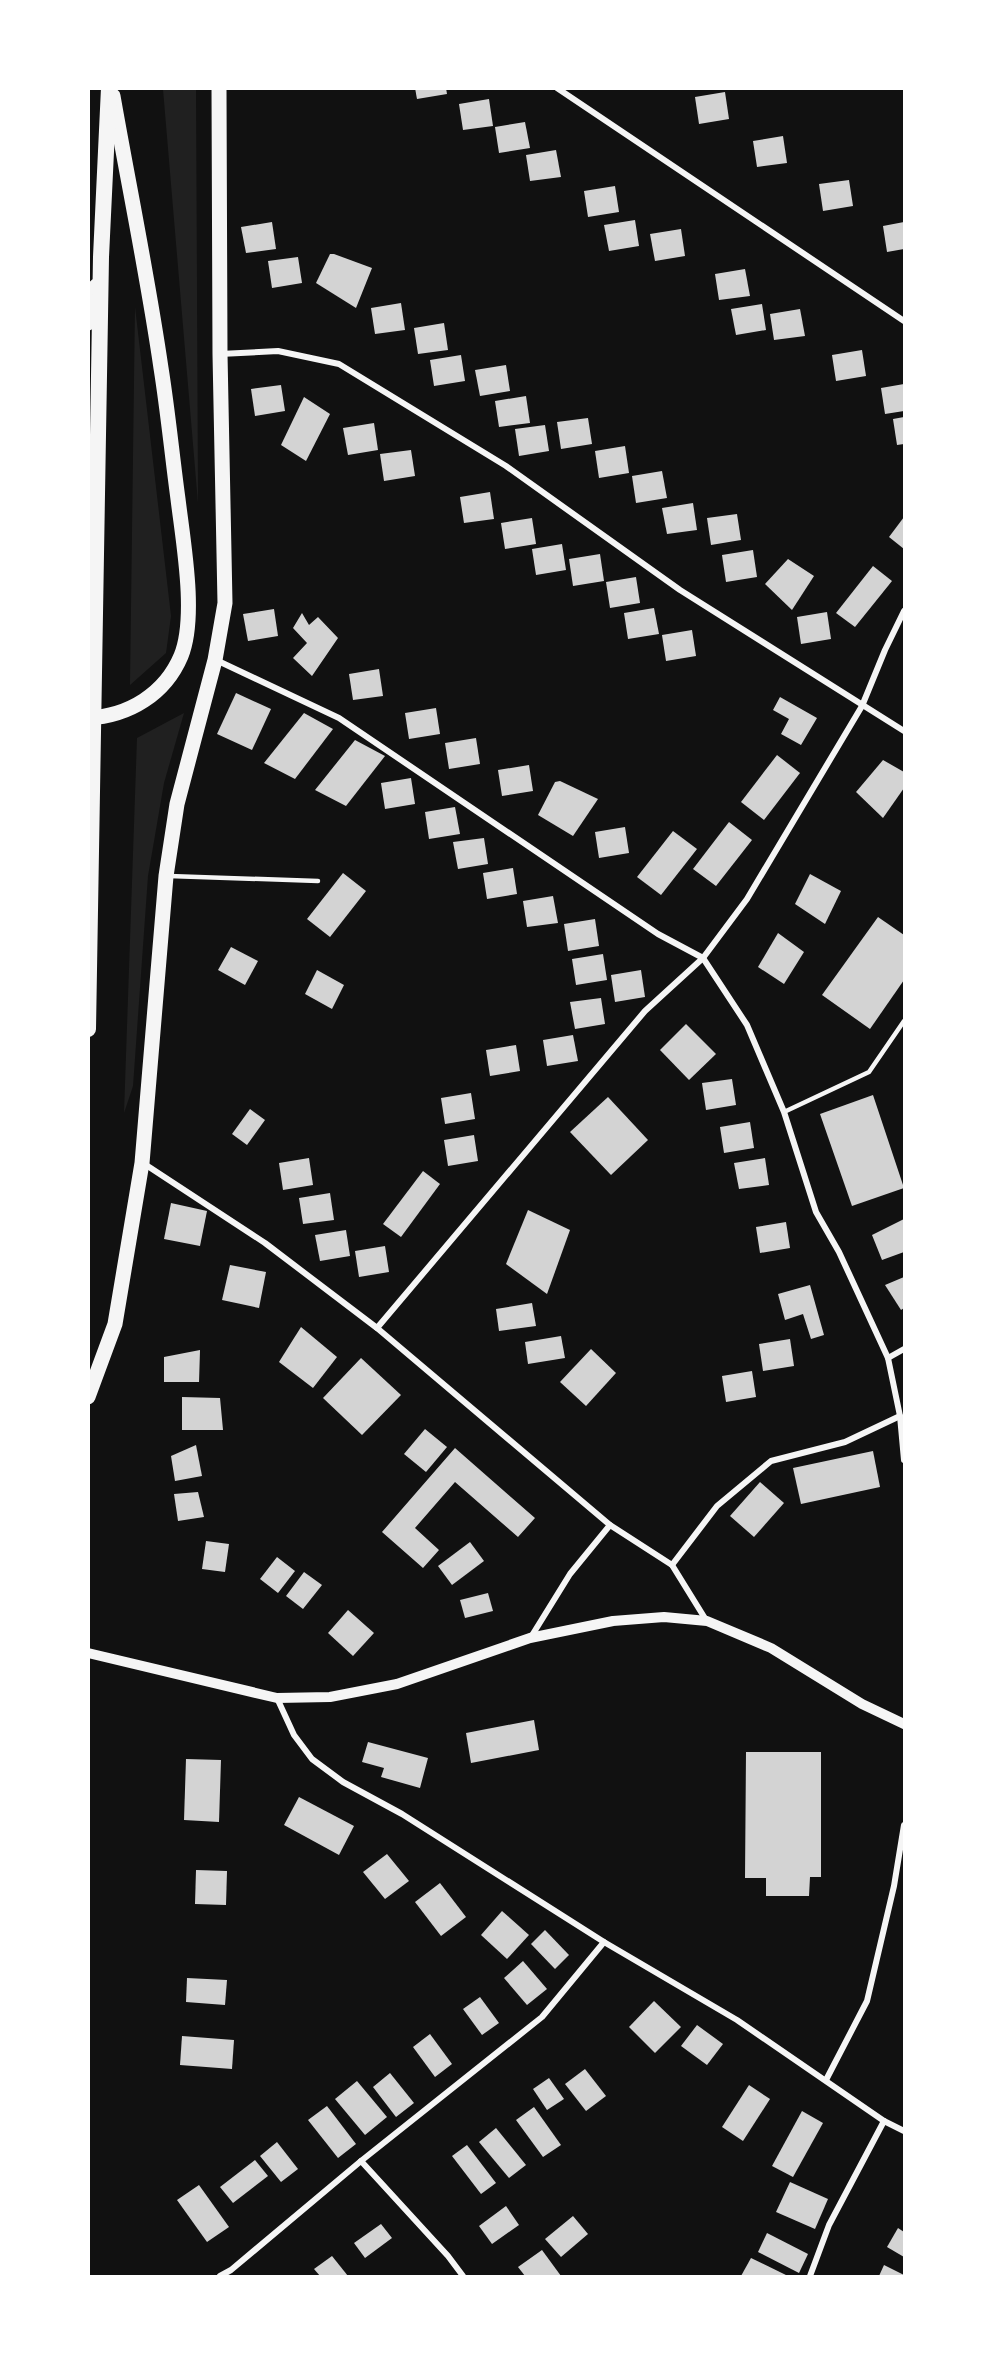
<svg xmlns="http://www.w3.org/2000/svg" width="993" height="2365" viewBox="0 0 993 2365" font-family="'Fira Sans',sans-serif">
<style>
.green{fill:#202020}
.building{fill:#d3d3d3}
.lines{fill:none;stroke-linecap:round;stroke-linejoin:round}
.service{stroke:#f5f5f5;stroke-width:4.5}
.minor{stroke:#f5f5f5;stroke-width:6}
.tertiary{stroke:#f5f5f5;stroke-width:10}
.primary{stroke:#f5f5f5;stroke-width:15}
.trunk{stroke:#f5f5f5;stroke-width:16}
</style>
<rect width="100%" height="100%" fill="#111"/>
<g class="green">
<path d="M163 89H196L198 503Z"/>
<path d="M135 307 171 616 166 653 130 685Z"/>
<path d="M184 713 164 783 148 876 133 1086 124 1113 137 738Z"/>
</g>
<g class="building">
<path d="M415 88H446L447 94 417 99Z"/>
<path d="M725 92 729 119 699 124 695 97Z"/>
<path d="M489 99 493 126 463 130 459 104Z"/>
<path d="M525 122 530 148 499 153 495 127Z"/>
<path d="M783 136 787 163 757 167 753 141Z"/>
<path d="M556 150 561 177 530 181 526 155Z"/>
<path d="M849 180 853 206 823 211 819 184Z"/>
<path d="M615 186 619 212 588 217 584 191Z"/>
<path d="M635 220 639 246 609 251 604 225Z"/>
<path d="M272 222 276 249 246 253 241 227Z"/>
<path d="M904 222V249L887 252 883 226Z"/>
<path d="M681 229 685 256 655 261 650 234Z"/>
<path d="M330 254H334L372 268 356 308 316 283Z"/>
<path d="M298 257 302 283 272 288 268 261Z"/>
<path d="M745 269 750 296 719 300 715 274Z"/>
<path d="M401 303 405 330 375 334 371 308Z"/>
<path d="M762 304 766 330 736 335 731 309Z"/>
<path d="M800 309 805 336 774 340 770 314Z"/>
<path d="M444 323 448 350 418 354 414 328Z"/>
<path d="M862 350 866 376 836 381 832 355Z"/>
<path d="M461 355 465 381 434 386 430 360Z"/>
<path d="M506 365 510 391 480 396 475 370Z"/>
<path d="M904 384V411L885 414 881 388Z"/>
<path d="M281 385 285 411 255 416 251 389Z"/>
<path d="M526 396 530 423 499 427 495 401Z"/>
<path d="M304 397 330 414 306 461 281 445Z"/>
<path d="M904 417V444L897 445 893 419Z"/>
<path d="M588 418 592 444 561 449 557 422Z"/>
<path d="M374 423 378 450 348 455 343 428Z"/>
<path d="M545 425 549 451 519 456 515 429Z"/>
<path d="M625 446 629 473 599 478 595 451Z"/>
<path d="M411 450 415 476 384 481 380 454Z"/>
<path d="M662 471 667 498 636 503 632 476Z"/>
<path d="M490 492 494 519 464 523 460 497Z"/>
<path d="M693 503 697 530 667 534 662 508Z"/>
<path d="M737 514 741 540 711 545 707 518Z"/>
<path d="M904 517V549L889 537Z"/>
<path d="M532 518 536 544 505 549 501 523Z"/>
<path d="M562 544 566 570 536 575 532 549Z"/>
<path d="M753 550 757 577 726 582 722 555Z"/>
<path d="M600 554 604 581 573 586 569 559Z"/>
<path d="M788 559 814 576 792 610 765 584Z"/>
<path d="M873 566 892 581 855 627 836 613Z"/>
<path d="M636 577 640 603 610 608 606 582Z"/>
<path d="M654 608 659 634 628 639 624 613Z"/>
<path d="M274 609 278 636 248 641 243 614Z"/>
<path d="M827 612 831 639 801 644 797 617Z"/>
<path d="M302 613 309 625 318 617 338 638 312 676 293 658 307 643 293 628Z"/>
<path d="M692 630 696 656 666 661 662 635Z"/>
<path d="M379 669 383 696 353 700 349 674Z"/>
<path d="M236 693 271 709 252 750 217 734Z"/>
<path d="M780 697 817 718 801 745 781 734 789 719 773 710Z"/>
<path d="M436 708 440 734 409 739 405 713Z"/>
<path d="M304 713 333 729 295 779 264 763Z"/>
<path d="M476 738 480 764 449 769 445 743Z"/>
<path d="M355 740 385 756 346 806 315 790Z"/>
<path d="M777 755 800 773 764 820 741 802Z"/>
<path d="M883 760 904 772V788L883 818 856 792Z"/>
<path d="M529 765 533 791 502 796 498 770Z"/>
<path d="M411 778 415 804 385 809 381 783Z"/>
<path d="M560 781 598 799 573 836 538 815 555 782Z"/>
<path d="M455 807 460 834 429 839 425 812Z"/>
<path d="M729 822 752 840 716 886 693 869Z"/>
<path d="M625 827 629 853 599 858 595 832Z"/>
<path d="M673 831 697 849 661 895 637 877Z"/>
<path d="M484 838 488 864 458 869 453 842Z"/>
<path d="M513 868 517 894 487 899 483 873Z"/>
<path d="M343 873 366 891 330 937 307 919Z"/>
<path d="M810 874 841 891 825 924 795 904Z"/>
<path d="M553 896 558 923 527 927 523 901Z"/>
<path d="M878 917 904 935V980L870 1029 822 995Z"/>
<path d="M595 919 599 946 568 951 564 924Z"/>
<path d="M778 933 804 952 784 984 758 967Z"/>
<path d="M231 947 258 961 245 985 218 970Z"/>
<path d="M603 954 607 980 576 985 572 959Z"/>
<path d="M317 970 344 985 332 1009 305 994Z"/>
<path d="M641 970 645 997 615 1002 611 975Z"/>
<path d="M601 998 605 1024 575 1029 570 1002Z"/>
<path d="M686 1024 716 1054 689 1080 660 1050Z"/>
<path d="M573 1035 578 1061 547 1066 543 1040Z"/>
<path d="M516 1045 520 1071 490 1076 486 1050Z"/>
<path d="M732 1079 736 1105 706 1110 702 1083Z"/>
<path d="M471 1093 475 1119 445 1124 441 1098Z"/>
<path d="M873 1095 904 1188 852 1206 820 1114Z"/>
<path d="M608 1097 648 1140 611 1175 570 1132Z"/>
<path d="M250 1109 265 1120 247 1145 232 1134Z"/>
<path d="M750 1122 754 1148 724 1153 720 1127Z"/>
<path d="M474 1135 478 1161 448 1166 444 1140Z"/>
<path d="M309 1158 313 1185 283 1190 279 1163Z"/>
<path d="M765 1158 769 1185 739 1189 734 1163Z"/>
<path d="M423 1171 440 1184 401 1237 383 1224Z"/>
<path d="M330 1193 334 1220 303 1224 299 1198Z"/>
<path d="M171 1203 207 1211 200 1246 164 1239Z"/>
<path d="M528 1210 570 1230 547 1294 506 1264Z"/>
<path d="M904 1219V1252L882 1260 872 1235Z"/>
<path d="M786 1222 790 1248 760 1253 756 1227Z"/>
<path d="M346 1230 350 1256 320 1261 315 1235Z"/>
<path d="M385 1246 389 1272 359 1277 355 1251Z"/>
<path d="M230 1265 266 1272 259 1308 222 1300Z"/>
<path d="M904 1277V1308L901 1310 885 1285Z"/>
<path d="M810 1285 824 1335 811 1339 803 1314 785 1320 778 1294Z"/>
<path d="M532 1303 536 1326 499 1331 496 1309Z"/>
<path d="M301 1327 337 1357 313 1388 279 1362Z"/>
<path d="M561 1336 565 1358 528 1364 525 1342Z"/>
<path d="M790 1339 794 1366 763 1371 759 1344Z"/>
<path d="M591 1349 616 1373 586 1406 560 1382Z"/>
<path d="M200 1350 199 1382H164V1357Z"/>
<path d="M361 1358 401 1395 362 1435 323 1398Z"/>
<path d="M752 1371 756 1397 726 1402 722 1376Z"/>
<path d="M182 1397 220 1398 223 1430H182Z"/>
<path d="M425 1429 447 1447 426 1472 404 1454Z"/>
<path d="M196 1445 202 1476 175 1481 171 1456Z"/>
<path d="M455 1448 535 1518 518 1537 455 1482 415 1528 439 1550 423 1568 382 1532Z"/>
<path d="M873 1451 880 1487 801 1504 793 1468Z"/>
<path d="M760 1482 784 1503 754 1537 730 1516Z"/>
<path d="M198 1492 204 1517 178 1521 174 1494Z"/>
<path d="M206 1541 229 1544 225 1572 202 1569Z"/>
<path d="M470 1542 484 1561 452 1585 438 1566Z"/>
<path d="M277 1557 295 1571 278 1593 260 1579Z"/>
<path d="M304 1572 322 1585 303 1609 286 1596Z"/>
<path d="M488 1593 493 1611 465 1618 460 1600Z"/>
<path d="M348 1610 374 1633 353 1656 328 1633Z"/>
<path d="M534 1720 539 1750 471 1763 466 1733Z"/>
<path d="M368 1742 428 1758 420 1788 381 1777 384 1768 362 1762Z"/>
<path d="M746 1752H821V1877H810L809 1896H766V1878H745Z"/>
<path d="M186 1759 221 1760 219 1822 184 1820Z"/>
<path d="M299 1797 354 1826 339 1855 284 1825Z"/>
<path d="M387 1854 409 1881 385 1899 363 1872Z"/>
<path d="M196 1870 227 1871 226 1905 195 1904Z"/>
<path d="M440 1883 466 1917 441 1936 415 1902Z"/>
<path d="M502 1911 529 1935 507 1959 481 1935Z"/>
<path d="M545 1930 569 1955 555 1969 531 1944Z"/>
<path d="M523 1961 547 1989 527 2005 504 1978Z"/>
<path d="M187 1978 227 1980 225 2005 186 2002Z"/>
<path d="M480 1997 499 2023 482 2035 463 2009Z"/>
<path d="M654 2001 681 2027 655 2053 629 2027Z"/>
<path d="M697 2025 723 2044 707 2065 681 2046Z"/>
<path d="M430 2034 452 2064 435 2077 413 2047Z"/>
<path d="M182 2036 234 2040 232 2069 180 2065Z"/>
<path d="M585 2069 606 2096 586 2111 565 2084Z"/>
<path d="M390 2073 414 2103 396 2117 373 2087Z"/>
<path d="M549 2078 564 2099 547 2110 533 2089Z"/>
<path d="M357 2081 387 2117 365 2135 335 2099Z"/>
<path d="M749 2085 770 2099 743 2141 722 2127Z"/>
<path d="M327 2106 356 2144 338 2158 308 2120Z"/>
<path d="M534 2107 561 2145 543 2157 516 2120Z"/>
<path d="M802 2111 823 2123 793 2177 772 2166Z"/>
<path d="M496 2128 526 2165 509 2178 479 2142Z"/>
<path d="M277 2142 298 2169 281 2182 260 2156Z"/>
<path d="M467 2145 496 2183 481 2194 452 2156Z"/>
<path d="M255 2160 268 2176 233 2203 220 2187Z"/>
<path d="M790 2182 828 2199 815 2229 776 2212Z"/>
<path d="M199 2185 229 2227 207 2242 177 2200Z"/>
<path d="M506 2206 519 2225 492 2244 479 2226Z"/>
<path d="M573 2216 588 2234 561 2257 545 2239Z"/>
<path d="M381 2224 392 2238 365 2258 354 2243Z"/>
<path d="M898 2228 904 2232V2257L887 2247Z"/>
<path d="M767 2233 808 2254 799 2273 758 2252Z"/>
<path d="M542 2250 561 2276H525L518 2267Z"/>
<path d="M332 2256 348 2276H320L314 2269Z"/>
<path d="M751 2258 788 2276H741Z"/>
<path d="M884 2265 904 2275V2276H879Z"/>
</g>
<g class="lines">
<g class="service">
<path d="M169 876 318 881"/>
<path d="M784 1112 869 1072 904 1021"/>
</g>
<g class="minor">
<path d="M557 88 904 321"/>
<path d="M220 354 278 351 339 364 506 466 680 590 904 731"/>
<path d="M216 660 339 718 658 934 703 958 747 1025 784 1112 816 1212 839 1252 888 1358 900 1416 904 1460"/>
<path d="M143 1163 265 1243 377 1328 610 1525 672 1565 706 1620"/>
<path d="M377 1328 645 1011 703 958 747 899 862 706 885 650 904 611"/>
<path d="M888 1358 904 1349"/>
<path d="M672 1565 717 1506 771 1461 845 1442 900 1416"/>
<path d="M531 1637 570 1574 610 1525"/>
<path d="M277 1698 294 1735 312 1759 343 1782 402 1814 604 1942 737 2020 884 2121 904 2131"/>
<path d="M826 2080 867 2001 894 1886 904 1825"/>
<path d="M361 2161 448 2256 463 2276"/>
<path d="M220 2276 231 2270 361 2161 542 2017 604 1942"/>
<path d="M810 2276 829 2225 884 2121"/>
</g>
<path class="tertiary" d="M88 1653 277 1698 330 1697 397 1684 530 1638 613 1621 664 1617 707 1621 771 1648 862 1704 904 1724"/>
<g class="primary">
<path d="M88 323 96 286"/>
<path d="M88 718C129 716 165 694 181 656 197 617 183 541 178 499 172 455 168 412 161 368 148 278 129 187 113 96"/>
<path d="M88 1397 115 1324 142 1163 166 876 177 804 215 660 225 603 220 354 219 88"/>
</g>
<path class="trunk" d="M88 1029 101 257 109 88"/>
</g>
<rect width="993" height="2365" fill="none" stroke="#ffffff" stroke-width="180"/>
</svg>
